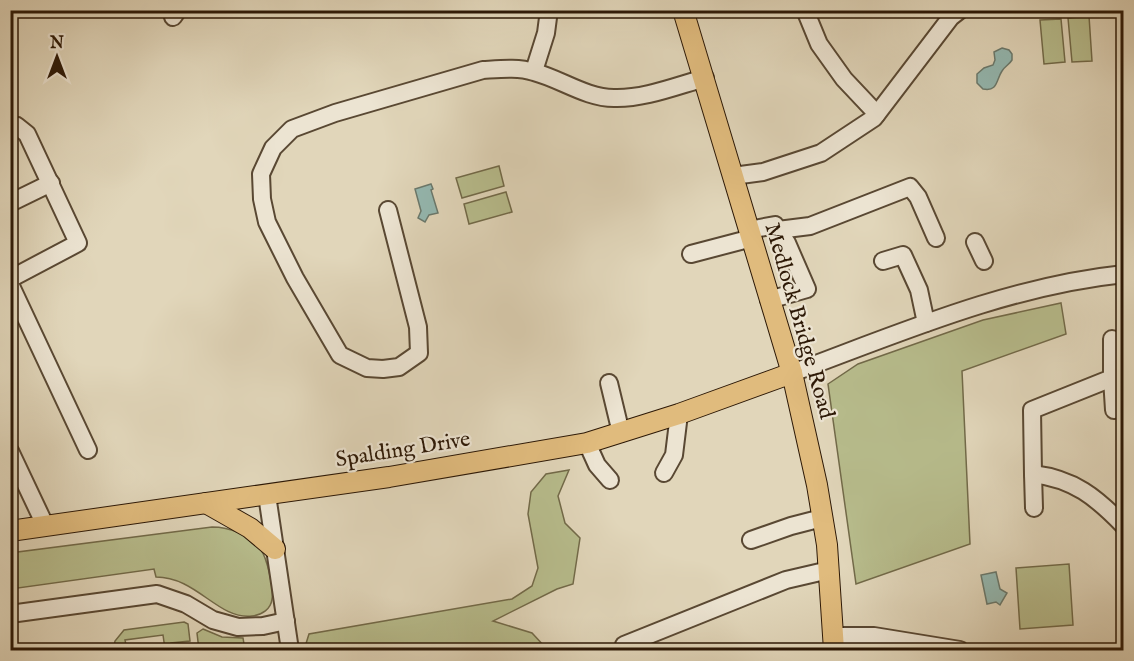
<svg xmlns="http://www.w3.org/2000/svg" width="1134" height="661" viewBox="0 0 1134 661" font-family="'IM FELL English',serif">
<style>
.green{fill:#b7bc8c;stroke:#726a49;stroke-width:1.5}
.water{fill:#94b9b2;stroke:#6a796d;stroke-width:1.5}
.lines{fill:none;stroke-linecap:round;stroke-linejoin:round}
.minor-casing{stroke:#594833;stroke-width:20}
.major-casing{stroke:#2c1806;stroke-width:22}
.minor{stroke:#ece4d2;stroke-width:16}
.major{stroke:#e0bb7d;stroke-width:20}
.labels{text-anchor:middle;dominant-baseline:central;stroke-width:4.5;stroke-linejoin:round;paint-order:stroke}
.street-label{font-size:22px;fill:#2c1806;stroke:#ece4d2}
</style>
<rect width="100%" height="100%" fill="#e1d6ba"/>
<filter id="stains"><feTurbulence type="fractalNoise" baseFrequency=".00333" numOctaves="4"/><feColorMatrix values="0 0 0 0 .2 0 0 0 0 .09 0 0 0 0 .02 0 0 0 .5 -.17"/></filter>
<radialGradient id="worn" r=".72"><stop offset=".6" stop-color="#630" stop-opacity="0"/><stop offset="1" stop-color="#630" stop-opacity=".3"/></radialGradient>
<g class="green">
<path d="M1089 16 1092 61 1072 62 1068 18Z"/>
<path d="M1061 19 1065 62 1044 64 1040 20Z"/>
<path d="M499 166 504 186 462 198 456 178Z"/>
<path d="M506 192 512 212 469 224 464 204Z"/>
<path d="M1061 303 1066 334 962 371 970 544 856 584 828 384 858 364 983 320Z"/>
<path d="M569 470 558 496 565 523 580 538 573 584 557 589 493 621 532 633 545 647H578L599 650H304L309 634 512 599 532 586 538 568 528 514 531 492 546 474Z"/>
<path d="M212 527C229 527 251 535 261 550 267 558 274 589 272 599 271 609 262 615 252 616 218 620 197 577 156 577L154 569 11 589 10 553Z"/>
<path d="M1069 564 1073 625 1020 629 1016 568Z"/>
<path d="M184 622 188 624 190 641 171 643V648L165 649 163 635 125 640 127 650H113L115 641 124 630Z"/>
<path d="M203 629 222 637 243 638 244 644 228 650H199L197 633Z"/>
</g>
<g class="water">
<path d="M1002 48 1009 50 1012 54V60C1009 65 1005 66 1002 71 996 80 998 92 983 89L977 83V74L984 68 993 65 995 60 994 52Z"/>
<path d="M431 184 433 189 431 190 438 213 429 215 425 222 418 218 421 211 415 189Z"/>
<path d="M996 572 1000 589 1007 593 1000 605 996 602 987 604 981 575Z"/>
</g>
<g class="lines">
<g class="minor-casing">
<g id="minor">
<path d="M805 10 819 44 844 79 877 114"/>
<path d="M173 17 178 10"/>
<path d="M534 71 546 33 549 10"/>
<path d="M10 130 17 126 27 134 78 243 10 279"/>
<path d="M733 176 763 172 821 153 874 118 951 17 960 10"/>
<path d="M10 203 51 183"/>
<path d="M388 210 418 327 419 353 399 367 383 369 367 368 340 355 295 278 267 222 262 199 261 174 273 148 292 129 335 113 483 70C500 69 518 67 534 72 561 79 586 98 614 98 644 99 676 86 705 78"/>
<path d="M749 230 775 225 787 243 807 289 769 300"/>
<path d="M778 230 810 226 910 187 918 197 936 238"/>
<path d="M975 242 984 261"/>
<path d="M691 254 752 238"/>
<path d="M883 261 903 255 919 290 926 323"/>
<path d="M10 284 88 450"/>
<path d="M1112 339V378L1032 410 1033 474C1074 479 1096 497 1124 526"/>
<path d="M792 373C900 333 1008 286 1124 274"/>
<path d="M1112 378 1114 410"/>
<path d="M609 383 621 433"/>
<path d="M587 443 597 465 610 480"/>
<path d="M10 451 45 525"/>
<path d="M664 473 674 455 679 414"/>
<path d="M1033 474 1034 508"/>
<path d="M267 495 290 650"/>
<path d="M751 540 791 526 822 518"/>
<path d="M10 614 157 594 186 604 213 620 238 627 263 626 286 621"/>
<path d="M833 636H874L960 650"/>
<path d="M624 645 786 580 829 570"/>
</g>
</g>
<g class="major-casing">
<g id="major">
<path d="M683 10 792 373 817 485 827 545 834 650"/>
<path d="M206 503 250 528 275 549"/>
<path d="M10 531 389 477 587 443 679 414 792 373"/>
</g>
</g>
<use href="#minor" class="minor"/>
<use href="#major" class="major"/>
</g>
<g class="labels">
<g class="street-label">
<text transform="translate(799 321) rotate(74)">Medlock Bridge Road</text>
<text transform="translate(403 450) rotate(-9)">Spalding Drive</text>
</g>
</g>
<rect width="1134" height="661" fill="none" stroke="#e1d6ba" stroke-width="36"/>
<rect x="12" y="12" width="1110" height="637" fill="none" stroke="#2c1806" stroke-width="3"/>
<rect x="18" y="18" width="1098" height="625" fill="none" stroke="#2c1806" stroke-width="1.5"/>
<g transform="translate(57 57)" stroke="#ece4d2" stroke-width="4.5" paint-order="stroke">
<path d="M0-4.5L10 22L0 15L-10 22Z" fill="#2c1806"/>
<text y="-9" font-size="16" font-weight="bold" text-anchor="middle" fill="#2c1806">N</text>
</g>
<rect width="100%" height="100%" filter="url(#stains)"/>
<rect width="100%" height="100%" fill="url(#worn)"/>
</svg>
